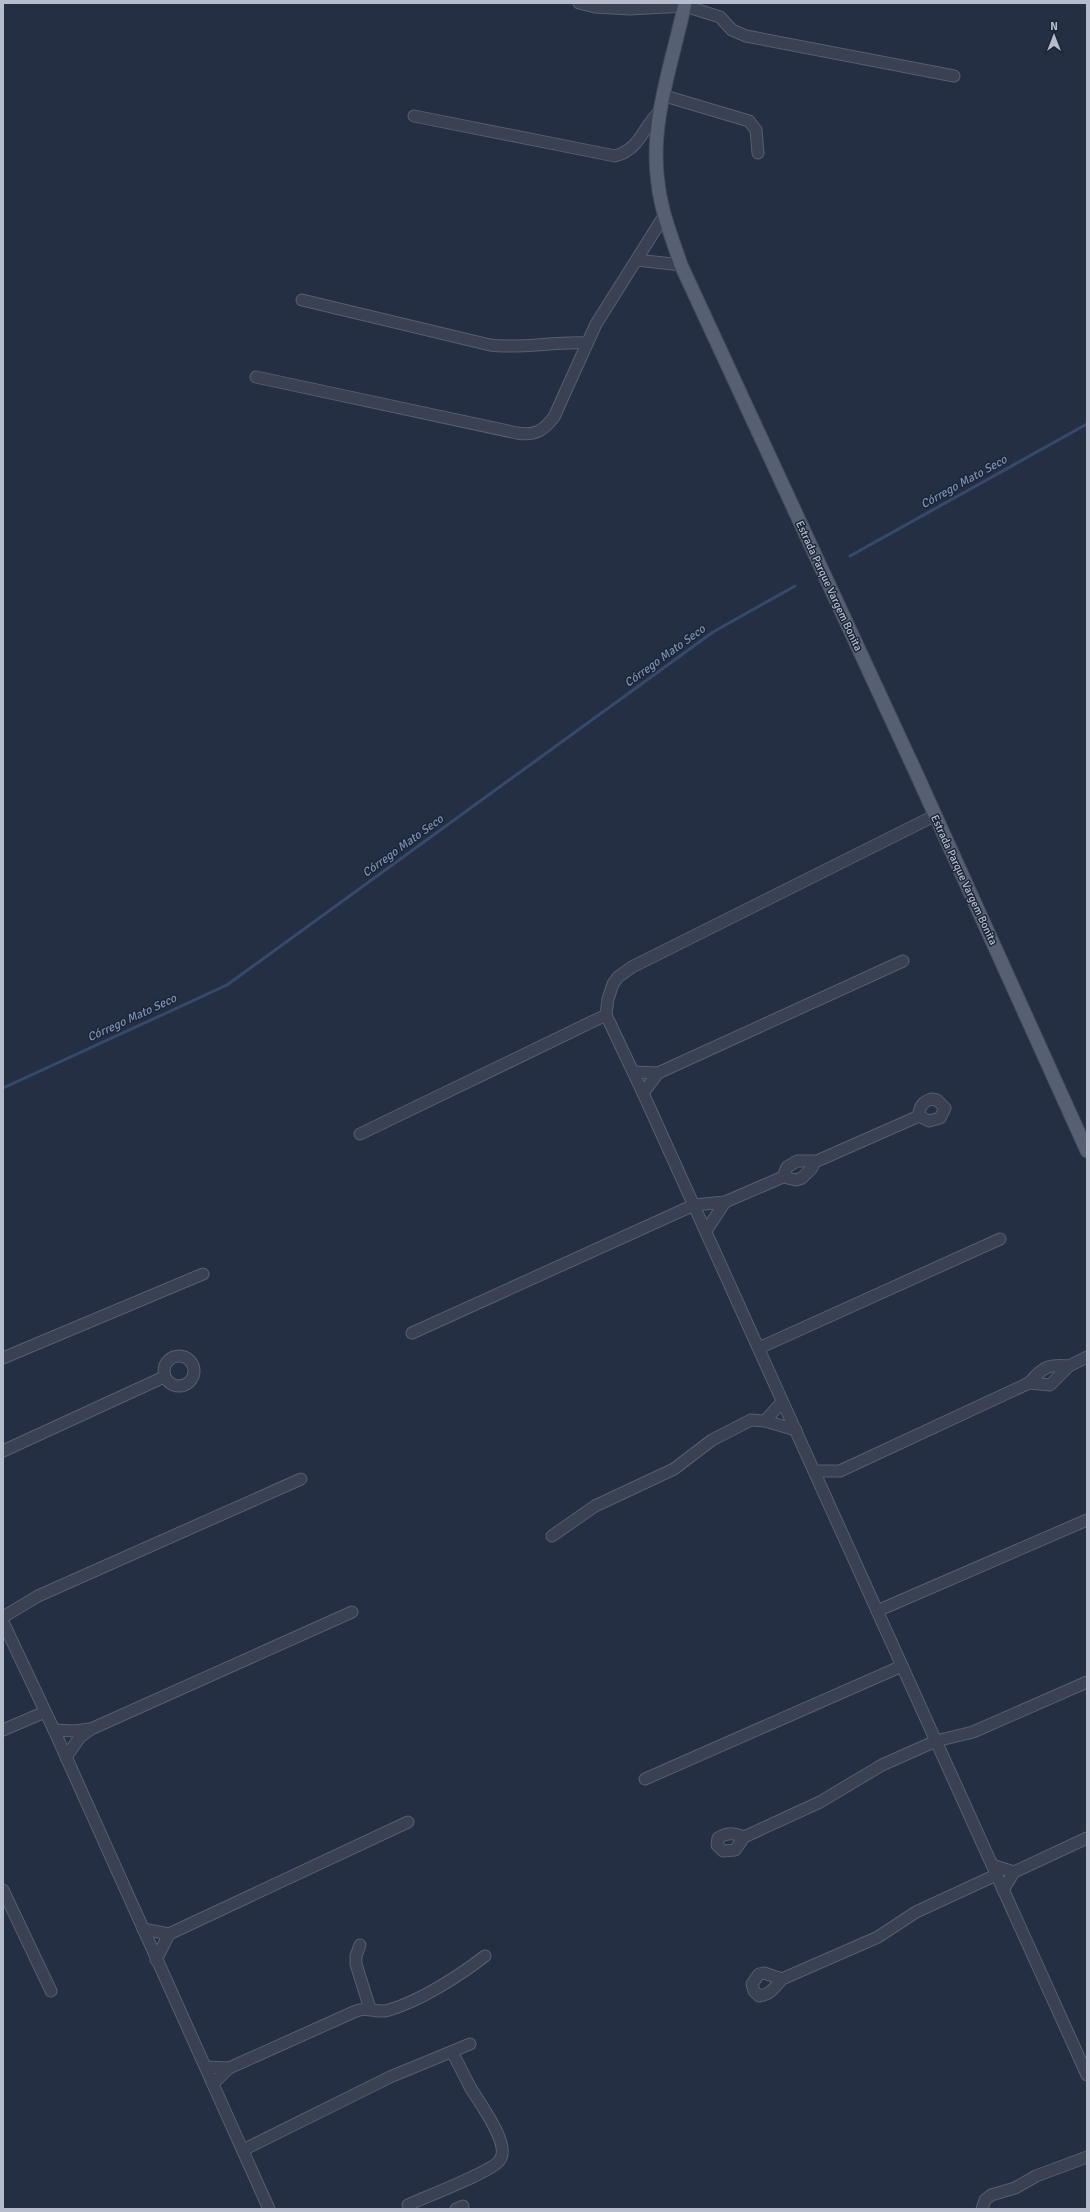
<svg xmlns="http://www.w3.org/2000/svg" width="1090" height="2212" viewBox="0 0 1090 2212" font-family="Signika,sans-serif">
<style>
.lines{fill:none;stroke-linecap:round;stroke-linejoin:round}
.stream{stroke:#37496b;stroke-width:3}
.minor-casing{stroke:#565f6f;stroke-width:13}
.major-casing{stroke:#424a5b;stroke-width:15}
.minor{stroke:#394152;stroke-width:11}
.major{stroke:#576072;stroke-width:13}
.labels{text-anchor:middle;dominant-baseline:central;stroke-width:3;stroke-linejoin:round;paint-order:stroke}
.street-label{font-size:11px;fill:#b5bdcc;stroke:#1d2637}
.water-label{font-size:12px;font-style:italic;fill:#7b90b5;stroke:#1d2637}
</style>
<rect width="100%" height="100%" fill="#242f43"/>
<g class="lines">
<g class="stream">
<path d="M850 556 1087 424"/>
<path d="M3 1088 227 985 713 632 795 586"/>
</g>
<g class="minor-casing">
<g id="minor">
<path d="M579 3 595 7 630 9 685 6 720 17 732 30 746 36 954 76"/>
<path d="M665 96 749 121 756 130 758 153"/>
<path d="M414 116 615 156C641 149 642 127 661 110"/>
<path d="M637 260 681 265"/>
<path d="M302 300 490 345C522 349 555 341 587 343"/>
<path d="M256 377 517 433C535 436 543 431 554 417L596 324 664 216"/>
<path d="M934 816 632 967 618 977 613 984 608 999 606 1015 643 1093 1087 2075"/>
<path d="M634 1072 658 1073"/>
<path d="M643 1093 658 1073 903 961"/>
<path d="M931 1099 937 1100 945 1108 940 1118 929 1121 919 1116C919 1106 923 1102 931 1099Z"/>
<path d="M360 1134 606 1015"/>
<path d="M783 1177 787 1167 797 1161H817L919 1116"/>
<path d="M706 1231 725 1202"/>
<path d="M412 1333 694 1205 725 1202 783 1177 796 1180 802 1178 812 1168 814 1162"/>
<path d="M759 1348 1000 1239"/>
<circle cx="179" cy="1371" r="15"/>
<path d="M3 1358 203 1274"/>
<path d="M1029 1383C1043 1367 1048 1364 1069 1366"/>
<path d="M765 1421 782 1402"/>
<path d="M3 1451 164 1377"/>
<path d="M814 1471H840L1029 1383 1050 1385 1069 1366 1087 1357"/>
<path d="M552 1536 595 1506 674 1469 712 1440 751 1420 765 1421 796 1430"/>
<path d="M877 1611 1087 1520"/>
<path d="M3 1617 38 1596 301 1479"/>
<path d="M3 1622 54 1730 269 2209"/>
<path d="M3 1730 45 1712"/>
<path d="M54 1730 75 1731 89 1729"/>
<path d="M66 1757 80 1737 91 1729 352 1612"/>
<path d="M645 1779 902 1666"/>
<path d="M744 1837 735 1850 723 1851 717 1845 718 1838C728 1832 734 1833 744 1837L820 1802 882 1765 936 1741 973 1732 1087 1682"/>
<path d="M992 1865 1014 1872"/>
<path d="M3 1890 51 1991"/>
<path d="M1003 1890 1014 1872 1087 1838"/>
<path d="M143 1929 169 1934"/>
<path d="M360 1945 356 1956V1964L370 2009"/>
<path d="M156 1960 169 1934 408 1822"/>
<path d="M782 1979C775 1987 770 1995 759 1996L754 1991 752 1984 759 1974 764 1973 782 1979 878 1937 916 1912 996 1875"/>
<path d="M206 2067 229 2068"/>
<path d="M213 2084 229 2068 356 2011C368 2006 377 2014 389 2010 420 2001 459 1976 485 1956"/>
<path d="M243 2150 390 2077 470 2044"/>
<path d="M408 2205C425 2197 491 2172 499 2161 513 2146 478 2101 470 2087 464 2075 458 2063 452 2052"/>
<path d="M456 2209 463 2206"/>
<path d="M982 2209 985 2200 991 2195 1015 2188 1036 2176 1087 2157"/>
</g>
</g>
<g class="major-casing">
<path id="major" d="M685 3C673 61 649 123 658 183 661 211 672 238 681 265L917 775 1087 1151"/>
</g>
<use href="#minor" class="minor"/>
<use href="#major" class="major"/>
</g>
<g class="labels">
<g class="street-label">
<text transform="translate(829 586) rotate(65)">Estrada Parque Vargem Bonita</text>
<text transform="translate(964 880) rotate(65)">Estrada Parque Vargem Bonita</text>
</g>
<g class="water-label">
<text transform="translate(964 482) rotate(-29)">Córrego Mato Seco</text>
<text transform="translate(665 656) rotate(-36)">Córrego Mato Seco</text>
<text transform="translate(403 846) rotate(-36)">Córrego Mato Seco</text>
<text transform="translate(132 1018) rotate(-25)">Córrego Mato Seco</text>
</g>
</g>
<rect width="1090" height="2212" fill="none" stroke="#b5bdcc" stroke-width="8"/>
<g transform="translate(1054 36)" stroke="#1d2637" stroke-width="3" paint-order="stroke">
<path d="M0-3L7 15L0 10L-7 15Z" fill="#b5bdcc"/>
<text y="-6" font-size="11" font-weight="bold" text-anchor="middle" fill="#b5bdcc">N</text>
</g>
</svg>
